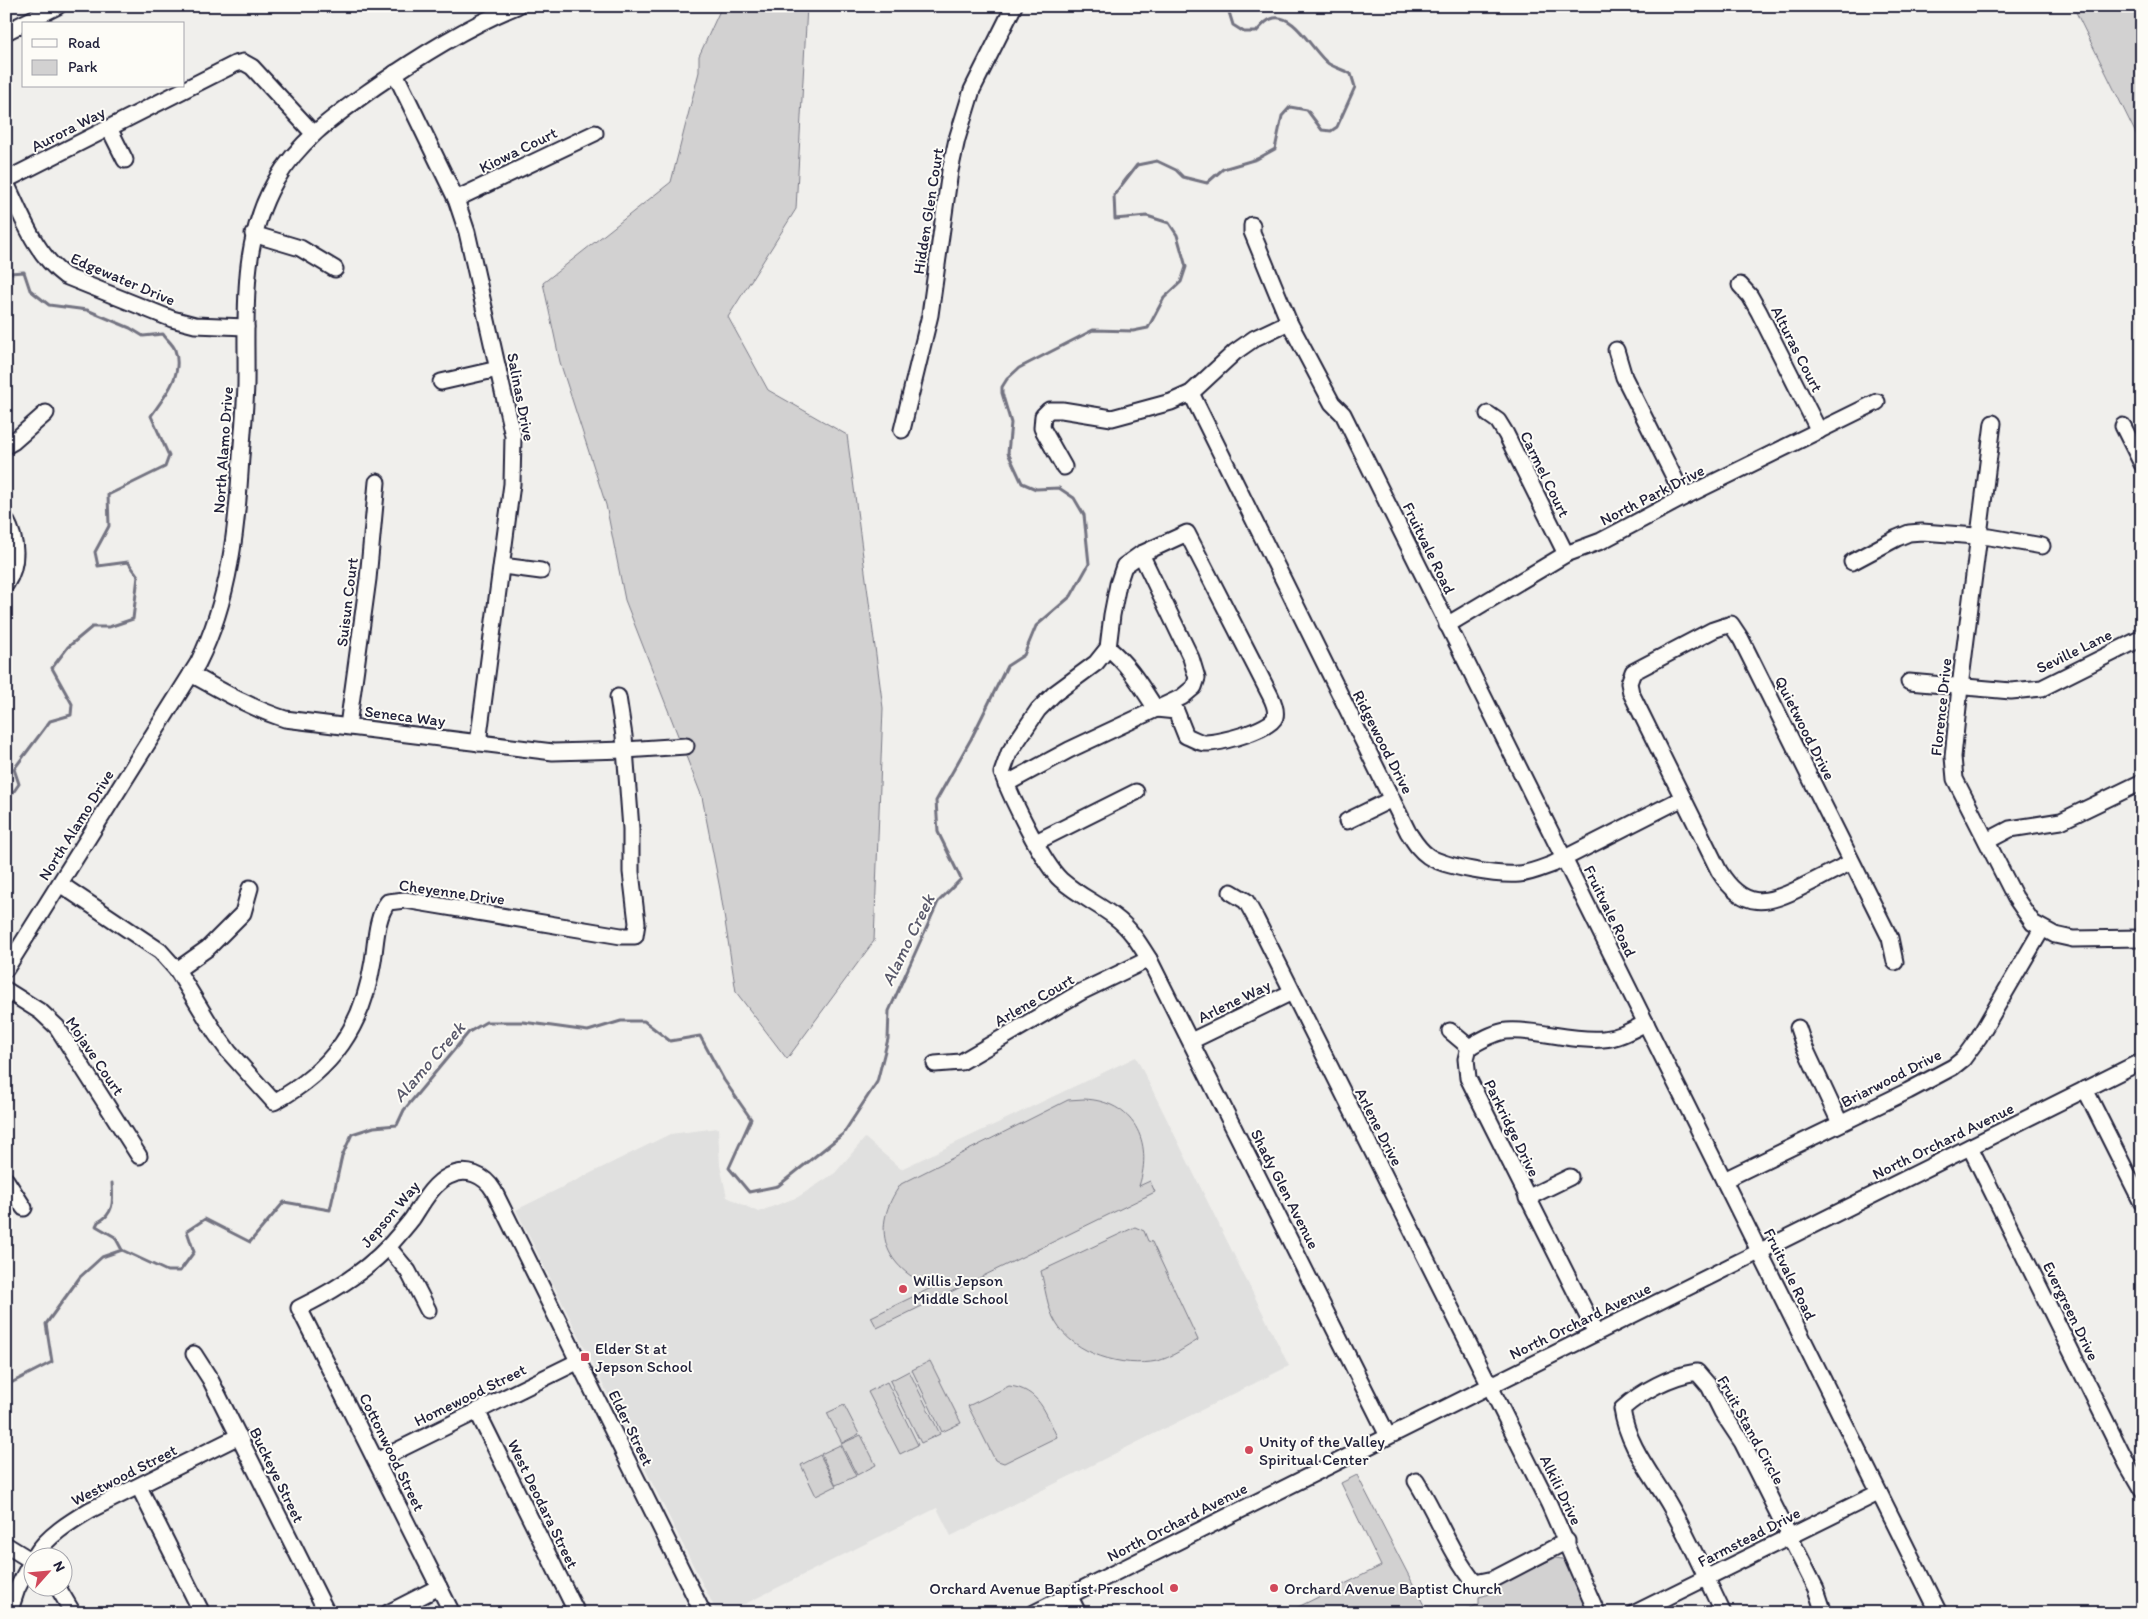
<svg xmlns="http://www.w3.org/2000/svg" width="2148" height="1619" viewBox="0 0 2148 1619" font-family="Itim,sans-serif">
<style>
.built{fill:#e0e0df}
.green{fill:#d2d1d1;stroke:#7a7a86}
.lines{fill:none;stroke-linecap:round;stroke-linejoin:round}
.stream{stroke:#737381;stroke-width:3}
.minor-casing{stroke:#22223b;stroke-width:19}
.minor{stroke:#fdfcf7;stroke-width:15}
.poi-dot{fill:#d1495b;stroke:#fdfcf7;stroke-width:2}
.labels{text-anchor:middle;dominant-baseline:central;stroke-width:4;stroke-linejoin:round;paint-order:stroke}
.street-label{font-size:16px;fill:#22223b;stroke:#fdfcf7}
.poi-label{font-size:16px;fill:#22223b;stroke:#fdfcf7;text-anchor:start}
.water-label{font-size:18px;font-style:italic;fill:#58586a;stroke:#fdfcf7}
</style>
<rect width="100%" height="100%" fill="#f0efec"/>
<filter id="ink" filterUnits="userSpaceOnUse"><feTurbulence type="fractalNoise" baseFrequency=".02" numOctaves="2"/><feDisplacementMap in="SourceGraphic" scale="10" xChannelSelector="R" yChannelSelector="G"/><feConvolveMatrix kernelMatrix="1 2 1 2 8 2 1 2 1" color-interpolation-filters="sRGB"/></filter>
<g filter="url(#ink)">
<path class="built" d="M1136 1057 1289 1366 951 1536 937 1508 727 1613H717L516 1210 670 1134 718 1128 720 1165 727 1197 758 1212 798 1197 835 1173 865 1138 901 1169Z"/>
<g class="green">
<path d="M722 6H807L796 209 728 317 768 390 847 435 883 708 874 941 787 1059 736 992 720 889 702 797 625 600 606 505 560 362 543 283 671 182 699 72V56Z"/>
<path d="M2073 6H2142V146Z"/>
<path d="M1084 1099C1133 1101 1154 1141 1139 1186L1150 1181 1155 1192 877 1328 871 1317 933 1287C884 1269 869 1228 901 1184L1068 1100Z"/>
<path d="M1135 1227 1144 1231 1148 1241 1152 1242 1198 1340C1186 1347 1171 1358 1157 1361 1123 1368 1074 1354 1056 1323 1047 1308 1045 1287 1041 1271Z"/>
<path d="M930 1361 961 1423 942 1432 912 1370Z"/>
<path d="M909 1371 940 1434 921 1443 890 1381Z"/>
<path d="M887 1382 918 1445 900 1454 868 1392Z"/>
<path d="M1009 1386C1039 1389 1046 1413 1057 1437L1004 1463 995 1460 968 1406Z"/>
<path d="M844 1405 859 1434 842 1443 827 1413Z"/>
<path d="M861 1435 876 1465 857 1475 841 1444Z"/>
<path d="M840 1445 856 1476 836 1485 821 1454Z"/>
<path d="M820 1455 836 1486 816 1496 801 1465Z"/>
<path d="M1357 1475 1428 1613H1286L1381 1566 1341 1483Z"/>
<path d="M1555 1558 1562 1559 1566 1563 1583 1601 1591 1613H1460L1479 1604V1597L1490 1594 1504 1582Z"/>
</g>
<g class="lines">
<g class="stream">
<path d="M6 279 9 273 24 272 30 290 49 305 87 310 130 328 143 336 163 334C166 339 174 345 175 350 184 375 164 397 151 416L169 456 165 467 108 495 109 526 95 552 98 566 128 562 138 576 133 619 109 627H92L68 647 52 668 72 704 71 715 50 721 14 769 19 784 10 797 6 799"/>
<path d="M112 1183C113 1199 115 1214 98 1222L96 1226 115 1237 122 1250"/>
<path d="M6 1338V1385"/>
<path d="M7 1385 52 1362 46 1324 80 1277 102 1257 122 1250 167 1271H180L194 1252 187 1231 205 1219 250 1242 284 1202 330 1210 342 1156 352 1134 374 1127 397 1125 404 1110 469 1032 486 1022H523L588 1031 621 1021H644L670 1041 700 1036 724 1080 751 1119 729 1168 749 1192 778 1186 843 1134 877 1082 888 1039 889 1011 938 902 961 879 938 832 936 801 971 739 1007 666 1024 655 1036 626 1071 596 1089 564 1084 515 1074 498 1059 488 1036 489 1022 483 1008 453 1011 423 1002 393V387L1007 379 1019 368 1093 330 1133 331 1148 328 1164 298 1181 282 1186 267 1177 235 1169 223 1147 216 1115 219 1114 195 1137 165 1157 161 1176 170 1183 177 1207 183 1223 169 1257 159 1275 149 1282 116 1290 107 1307 110 1322 130 1331 131 1337 127 1355 87 1351 74C1344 70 1336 68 1329 64 1313 53 1294 10 1271 19 1265 21 1260 28 1256 32H1244L1233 25 1229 12 1231 6"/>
</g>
<g class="minor-casing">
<g id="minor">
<path d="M6 32 58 6"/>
<path d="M395 73 456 199 467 232 513 436 512 484 478 743"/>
<path d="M109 128 125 160"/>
<path d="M6 180 235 64 243 62 252 67 313 133"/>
<path d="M6 183C22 216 35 254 65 276L172 319 195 325 246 327"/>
<path d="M456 199 595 133"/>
<path d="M1252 225V232L1289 322 1332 403 1343 414 1939 1613"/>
<path d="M253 234 300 248 335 269"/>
<path d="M1740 285 1750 296 1759 312 1819 431"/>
<path d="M1616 350 1624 377 1684 497"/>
<path d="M441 382 498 369"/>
<path d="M1191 393 1408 832C1414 841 1418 849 1428 856 1444 867 1499 876 1519 874 1531 873 1542 868 1553 864L1683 798"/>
<path d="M1488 414 1498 421 1506 434 1566 554"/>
<path d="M1993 423 1960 687 1953 757 1955 779 2015 897 2033 923 2055 935 2073 939 2142 938"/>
<path d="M2123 426 2142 464"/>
<path d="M902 430 930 315 950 171 957 139 972 90 1014 6"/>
<path d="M6 446 13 442 46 413"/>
<path d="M1064 467 1042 428 1043 416 1049 410H1062L1112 418 1171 402 1191 393 1235 352 1255 338 1289 322"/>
<path d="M6 520C17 540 19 564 6 584"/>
<path d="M1852 562 1897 538 1909 533 1922 532 1990 537 2042 546"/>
<path d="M502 566 541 571"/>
<path d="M1447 625 1566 554 1601 541 1684 497 1877 402"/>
<path d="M1108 648C1129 665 1141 686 1156 709L1176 711 1186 736C1192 738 1198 742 1204 743 1217 744 1271 730 1275 717 1277 710 1273 701 1270 695L1187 533 1141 554"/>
<path d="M191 674C222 691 251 708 285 719L553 752 625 750 686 746"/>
<path d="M1909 682 2011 691 2042 688 2142 638"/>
<path d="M348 726 368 579 377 482"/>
<path d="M1006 784 1069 750 1182 697 1194 687 1197 678 1191 658 1141 554 1124 566 1118 584 1112 615 1108 648 1096 663 1054 694 1038 710 1009 753 1002 773C1011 797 1043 864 1061 880 1078 895 1098 904 1115 917 1130 928 1139 943 1149 959L1388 1436"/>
<path d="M1347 821 1392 799"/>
<path d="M1987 841 2010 829 2061 821 2142 782"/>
<path d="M1036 842 1136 792"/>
<path d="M1852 862C1835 870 1820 878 1804 886 1767 905 1744 911 1719 871L1631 693 1629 683 1633 672 1713 630 1731 624 1741 639 1890 938 1895 962"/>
<path d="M60 884 160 951 177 970 216 1034 229 1052 274 1102C333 1070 363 1026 373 961 376 942 376 917 388 902L405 900 621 936H635L637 923 631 872V829L624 736 618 697"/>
<path d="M1231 892 1246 901 1256 919 1549 1504 1597 1613"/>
<path d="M6 969 198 663C230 599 237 528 241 457 243 433 245 409 246 385 247 317 239 245 275 182 299 140 336 115 375 87 420 56 466 27 517 6"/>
<path d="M177 970 208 948 243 913 250 888"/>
<path d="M6 990 41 1012 57 1027 139 1156"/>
<path d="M1798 1028 1804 1046 1840 1123"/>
<path d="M1450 1031 1469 1047"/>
<path d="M1191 1041 1292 992"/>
<path d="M935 1064 961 1062 1081 992 1149 959"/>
<path d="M2085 1089 2142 1203"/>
<path d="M1970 1147 2127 1464 2142 1490"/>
<path d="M6 1180 24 1208"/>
<path d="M1724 1180 1908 1091 1953 1067 1963 1059 1979 1037 2042 929"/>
<path d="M1527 1198 1570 1177"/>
<path d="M388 1247 408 1271 428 1310"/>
<path d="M1596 1333 1468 1078 1466 1059 1469 1047C1480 1041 1494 1032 1507 1031 1539 1029 1571 1042 1603 1039 1619 1038 1632 1030 1646 1023"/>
<path d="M194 1354 210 1379 327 1613"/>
<path d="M477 1411 577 1613"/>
<path d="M376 1461 579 1361"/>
<path d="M1416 1481C1437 1514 1450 1553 1475 1583L1494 1579 1567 1541"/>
<path d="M139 1487 202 1613"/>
<path d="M6 1545 32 1561"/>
<path d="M35 1556C47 1536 70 1522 90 1510L239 1436"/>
<path d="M57 1586 73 1613"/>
<path d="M1069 1595 1078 1613"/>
<path d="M9 1613 17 1589 32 1560"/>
<path d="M388 1613 439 1587"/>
<path d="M452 1613 299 1308C332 1292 364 1273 390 1245 397 1237 405 1228 412 1219 422 1204 432 1184 449 1176 466 1167 485 1175 494 1191L703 1613"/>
<path d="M1034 1613 2142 1061"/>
<path d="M1635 1613 1878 1493"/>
<path d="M1723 1613C1705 1576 1688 1536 1668 1502 1650 1472 1627 1444 1622 1409 1642 1391 1670 1376 1697 1372L1709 1386 1722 1412 1742 1442 1816 1589 1824 1613"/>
</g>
</g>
<use href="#minor" class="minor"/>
</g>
</g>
<g class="poi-dot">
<circle cx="903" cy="1289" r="5"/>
<rect x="580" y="1352" width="10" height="10" rx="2.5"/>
<circle cx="1249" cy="1450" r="5"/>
<circle cx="1174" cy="1588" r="5"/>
<circle cx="1274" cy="1588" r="5"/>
</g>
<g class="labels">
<g class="street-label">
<text transform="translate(68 129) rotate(-27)">Aurora Way</text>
<text transform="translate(518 150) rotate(-26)">Kiowa Court</text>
<text transform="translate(928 211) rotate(-81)">Hidden Glen Court</text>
<text transform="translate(123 279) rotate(23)">Edgewater Drive</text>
<text transform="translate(1797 349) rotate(63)">Alturas Court</text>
<text transform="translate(521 397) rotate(79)">Salinas Drive</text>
<text transform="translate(223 450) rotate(-86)">North Alamo Drive</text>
<text transform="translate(1545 474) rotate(64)">Carmel Court</text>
<text transform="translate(1652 495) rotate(-27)">North Park Drive</text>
<text transform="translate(1429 548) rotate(64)">Fruitvale Road</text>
<text transform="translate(347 602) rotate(-83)">Suisun Court</text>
<text transform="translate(2074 651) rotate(-26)">Seville Lane</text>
<text transform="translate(1941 707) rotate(-84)">Florence Drive</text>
<text transform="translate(405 716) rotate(7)">Seneca Way</text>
<text transform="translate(1805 728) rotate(63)">Quietwood Drive</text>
<text transform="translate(1383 742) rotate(63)">Ridgewood Drive</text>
<text transform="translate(76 825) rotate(-58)">North Alamo Drive</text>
<text transform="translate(452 892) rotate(8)">Cheyenne Drive</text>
<text transform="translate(1610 911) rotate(64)">Fruitvale Road</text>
<text transform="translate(1034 1000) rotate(-30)">Arlene Court</text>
<text transform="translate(1234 1001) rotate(-26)">Arlene Way</text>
<text transform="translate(95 1056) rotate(56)">Mojave Court</text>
<text transform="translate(1891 1078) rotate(-27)">Briarwood Drive</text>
<text transform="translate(1379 1127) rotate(63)">Arlene Drive</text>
<text transform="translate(1512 1128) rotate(64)">Parkridge Drive</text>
<text transform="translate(1943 1141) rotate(-26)">North Orchard Avenue</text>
<text transform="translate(1285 1189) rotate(63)">Shady Glen Avenue</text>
<text transform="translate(390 1214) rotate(-50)">Jepson Way</text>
<text transform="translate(1790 1274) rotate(64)">Fruitvale Road</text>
<text transform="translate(2071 1311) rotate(64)">Evergreen Drive</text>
<text transform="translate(1580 1321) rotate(-26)">North Orchard Avenue</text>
<text transform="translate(470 1395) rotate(-26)">Homewood Street</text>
<text transform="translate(631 1428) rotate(64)">Elder Street</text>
<text transform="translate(1751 1430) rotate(61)">Fruit Stand Circle</text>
<text transform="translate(392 1452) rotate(64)">Cottonwood Street</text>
<text transform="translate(124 1475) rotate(-27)">Westwood Street</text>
<text transform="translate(277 1475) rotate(64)">Buckeye Street</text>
<text transform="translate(1561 1490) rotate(64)">Alkili Drive</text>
<text transform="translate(543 1504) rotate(64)">West Deodara Street</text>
<text transform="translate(1177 1522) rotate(-27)">North Orchard Avenue</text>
<text transform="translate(1749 1537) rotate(-27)">Farmstead Drive</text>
</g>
<g class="poi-label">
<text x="913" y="1280">Willis Jepson<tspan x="913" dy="18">Middle School</tspan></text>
<text x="595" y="1348">Elder St at<tspan x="595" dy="18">Jepson School</tspan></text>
<text x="1259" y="1441">Unity of the Valley<tspan x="1259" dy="18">Spiritual Center</tspan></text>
<text x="1164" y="1588" text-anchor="end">Orchard Avenue Baptist Preschool</text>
<text x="1284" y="1588">Orchard Avenue Baptist Church</text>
</g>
<g class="water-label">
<text transform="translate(908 940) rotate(-64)">Alamo Creek</text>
<text transform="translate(429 1062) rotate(-49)">Alamo Creek</text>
</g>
</g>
<rect width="2148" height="1619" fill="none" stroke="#fdfcf7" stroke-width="25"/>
<rect x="12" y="12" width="2123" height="1594" fill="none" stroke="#22223b" stroke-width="2" filter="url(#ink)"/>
<rect x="22" y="22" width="162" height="65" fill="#fdfcf7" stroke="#a5a5ac"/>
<rect x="32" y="39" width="25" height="8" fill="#fdfcf7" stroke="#a5a5ac"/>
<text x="68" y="48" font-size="15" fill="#22223b">Road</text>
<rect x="32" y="60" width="25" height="15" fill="#d2d1d1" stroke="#a5a5ac"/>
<text x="68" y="72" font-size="15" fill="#22223b">Park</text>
<g transform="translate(48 1572) rotate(63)"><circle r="24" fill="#fdfcf7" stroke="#a5a5ac"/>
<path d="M0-4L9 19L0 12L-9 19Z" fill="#d1495b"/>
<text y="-8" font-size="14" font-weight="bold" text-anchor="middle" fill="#22223b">N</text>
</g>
</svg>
